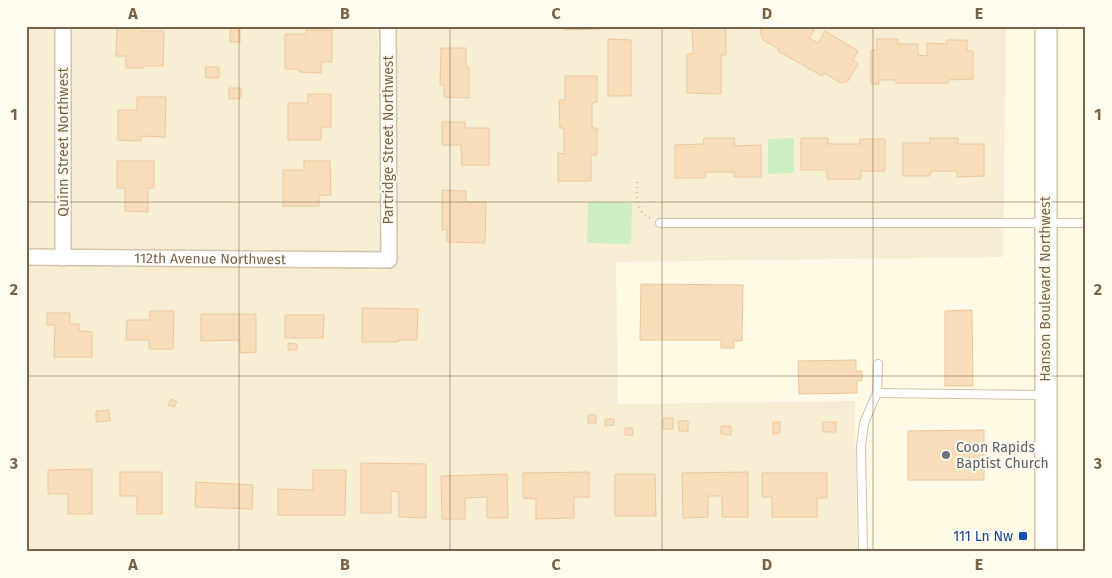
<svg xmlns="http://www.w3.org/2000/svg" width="1112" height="578" viewBox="0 0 1112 578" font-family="'Fira Sans',sans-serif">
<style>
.residential{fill:#f7edd3}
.green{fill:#cceec2}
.building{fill:#f7ddba;stroke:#ecc799}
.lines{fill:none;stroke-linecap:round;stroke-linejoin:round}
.service-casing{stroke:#d2c3aa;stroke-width:10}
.minor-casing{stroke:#d2c3aa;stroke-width:18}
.secondary-casing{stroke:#d5c4a7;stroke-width:24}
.path{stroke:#ddc19d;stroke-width:3;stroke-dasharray:1 4;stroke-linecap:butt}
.service{stroke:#fff;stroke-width:8}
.minor{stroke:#fff;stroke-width:15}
.secondary{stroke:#fff;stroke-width:21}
.grid{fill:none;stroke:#7b6347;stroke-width:1;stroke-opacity:0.55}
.worship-dot{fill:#6b7280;stroke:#fffbee;stroke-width:2}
.transit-dot{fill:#1a4fb4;stroke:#fffbee;stroke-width:2}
.labels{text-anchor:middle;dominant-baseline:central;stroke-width:4;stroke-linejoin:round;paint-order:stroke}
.street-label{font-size:14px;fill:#7b6347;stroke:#fffbee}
.worship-label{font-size:14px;fill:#5b616d;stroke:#fffbee;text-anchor:start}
.transit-label{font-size:14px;fill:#164399;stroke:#fffbee;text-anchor:end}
.neatline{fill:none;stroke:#7b6347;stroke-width:2}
.grid-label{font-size:16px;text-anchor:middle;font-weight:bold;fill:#7b6347}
</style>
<rect width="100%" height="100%" fill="#fff9e6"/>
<path class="residential" d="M26 26H1006L1003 257 616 262 618 404 855 401 857 552H26Z"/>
<g class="green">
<path d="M794 138V173L768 174V139Z"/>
<path d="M588 202 632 203 631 244 587 243Z"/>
</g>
<g class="building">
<path d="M117 26H141V31H164L163 66H144V68H126V56H116Z"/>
<path d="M565 26H600V29L565 30Z"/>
<path d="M692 26H726V55H721V94L687 93V54H693Z"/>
<path d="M763 26H814L816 27 809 38 818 43 825 31 858 51 853 60 858 64 848 81 841 83 824 73 822 76 778 51 779 49 763 40 760 31Z"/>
<rect x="230" y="27" width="10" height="15"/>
<path d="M306 30H332V62H321V73L299 72V69H285V34H306Z"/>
<path d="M608 39 631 40V96H608Z"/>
<path d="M877 39H898V44H918V55L927 56V43L947 44V40H967V51H973V79L948 80V83H896V80H879V84H871V50H877Z"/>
<path d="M441 48H466V67H469V98L444 97V85H440Z"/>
<path d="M205 67H219V78H206Z"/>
<path d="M565 76H597V102L592 103V128H597V155H591V181H558V153L564 154V128H560L559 100H565Z"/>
<path d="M229 88H241V98L229 99Z"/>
<path d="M308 94H331V127H321V140H288V103H308Z"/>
<path d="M137 97H166L165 137 141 136V141L118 140V110H137Z"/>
<path d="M442 122H465V128H489V165H462L461 145H442Z"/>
<path d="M704 138H734L735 146 761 145V177H734V172H705V178H675V145L703 144Z"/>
<path d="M801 138H828V144H860V139H885V171H861V179H827V170H801Z"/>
<path d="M930 138H958V144H984V176L957 177V171H931L930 176H903V143H930Z"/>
<path d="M117 161H154V188H148V212L125 211V188H117Z"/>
<path d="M304 161H330L331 195H319V206H283V170H304Z"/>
<path d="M442 190 466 191V202H486L485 243 447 242V229L442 230Z"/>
<path d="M641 284 743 285 742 341H734V348H721V340H640Z"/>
<path d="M362 308 418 309 417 340H398V342H362Z"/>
<path d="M972 310 973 386H945V311Z"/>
<path d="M150 311H174L173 349H149V340H126L127 320H150Z"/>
<path d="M47 313H70V324H79V331L92 332V357H54L55 325H47Z"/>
<path d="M201 314H256V352L240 353V340L201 341Z"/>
<path d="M285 315H324L323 338H285Z"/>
<path d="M288 343 297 344V350H288Z"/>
<path d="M856 360V371H862V381H857V393L799 394 798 361Z"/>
<path d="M171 399 177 402 174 407 168 405Z"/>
<path d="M109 410 110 421 96 422V411Z"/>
<rect x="588" y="415" width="8" height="8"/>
<rect x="663" y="418" width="10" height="11"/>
<path d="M605 419H614V425L605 426Z"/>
<path d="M678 421H688V431H679Z"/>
<path d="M773 422H780V433L773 434Z"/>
<rect x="823" y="422" width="13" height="10"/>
<path d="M721 426H731V435L721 434Z"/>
<path d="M625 428H632L633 435H625Z"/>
<path d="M984 430V480H908V431Z"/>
<path d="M361 463 426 464V518L399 517V492L391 491V513H361Z"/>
<path d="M92 469V514H68V494H48V470Z"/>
<path d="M313 470H346L345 515H278V489L313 490Z"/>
<path d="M120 472H162V514H137V496H120Z"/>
<path d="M589 472V497H574V518L536 519V499L523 498V473Z"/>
<path d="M748 472V517H722V496H708V517L683 518 682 473Z"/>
<path d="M762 473H827V498H817V517H772V497H762Z"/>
<path d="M507 474 508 518H487V497L465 498V519H442L441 476Z"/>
<path d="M615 474H655L656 516H615Z"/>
<path d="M196 482 253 485 252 509 195 507Z"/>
</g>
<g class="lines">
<g class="service-casing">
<g id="service">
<path d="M660 223H1086"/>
<path d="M877 393 1045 395"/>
<path d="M863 552 861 447 864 423 877 393 878 364"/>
</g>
</g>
<g class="minor-casing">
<g id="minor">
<path id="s1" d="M26 257 389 260 388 26"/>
<path d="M63 258V26"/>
</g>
</g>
<g class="secondary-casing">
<path id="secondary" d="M1046 26V552"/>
</g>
<path class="path" d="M637 182C637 196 635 211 650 218"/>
<use href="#service" class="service"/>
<use href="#minor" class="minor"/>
<use href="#secondary" class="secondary"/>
</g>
<path class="grid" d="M239 26V552M450 26V552M662 26V552M873 26V552M26 202H1086M26 376H1086"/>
<circle class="worship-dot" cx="946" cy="455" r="5"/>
<rect class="transit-dot" x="1018" y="531" width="10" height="10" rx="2.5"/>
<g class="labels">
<g class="street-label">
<text transform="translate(388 140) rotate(-90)">Partridge Street Northwest</text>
<text transform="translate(63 142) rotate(-90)">Quinn Street Northwest</text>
<text stroke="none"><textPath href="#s1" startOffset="184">112th Avenue Northwest</textPath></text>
<text transform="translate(1045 289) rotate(-90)">Hanson Boulevard Northwest</text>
</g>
<g class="worship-label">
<text x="956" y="447">Coon Rapids<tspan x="956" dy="16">Baptist Church</tspan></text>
</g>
<g class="transit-label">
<text x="1013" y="536">111 Ln Nw</text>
</g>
</g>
<rect width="1112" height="578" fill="none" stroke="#fffbee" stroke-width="55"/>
<rect x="28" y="28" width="1056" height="522" class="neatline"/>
<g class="grid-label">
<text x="133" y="19">A</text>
<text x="345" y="19">B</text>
<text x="556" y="19">C</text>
<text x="767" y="19">D</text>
<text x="979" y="19">E</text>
<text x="14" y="120">1</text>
<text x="1098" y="120">1</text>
<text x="14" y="295">2</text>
<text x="1098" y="295">2</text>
<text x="14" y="469">3</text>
<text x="1098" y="469">3</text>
<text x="133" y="570">A</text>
<text x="345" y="570">B</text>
<text x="556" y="570">C</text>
<text x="767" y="570">D</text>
<text x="979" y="570">E</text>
</g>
</svg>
